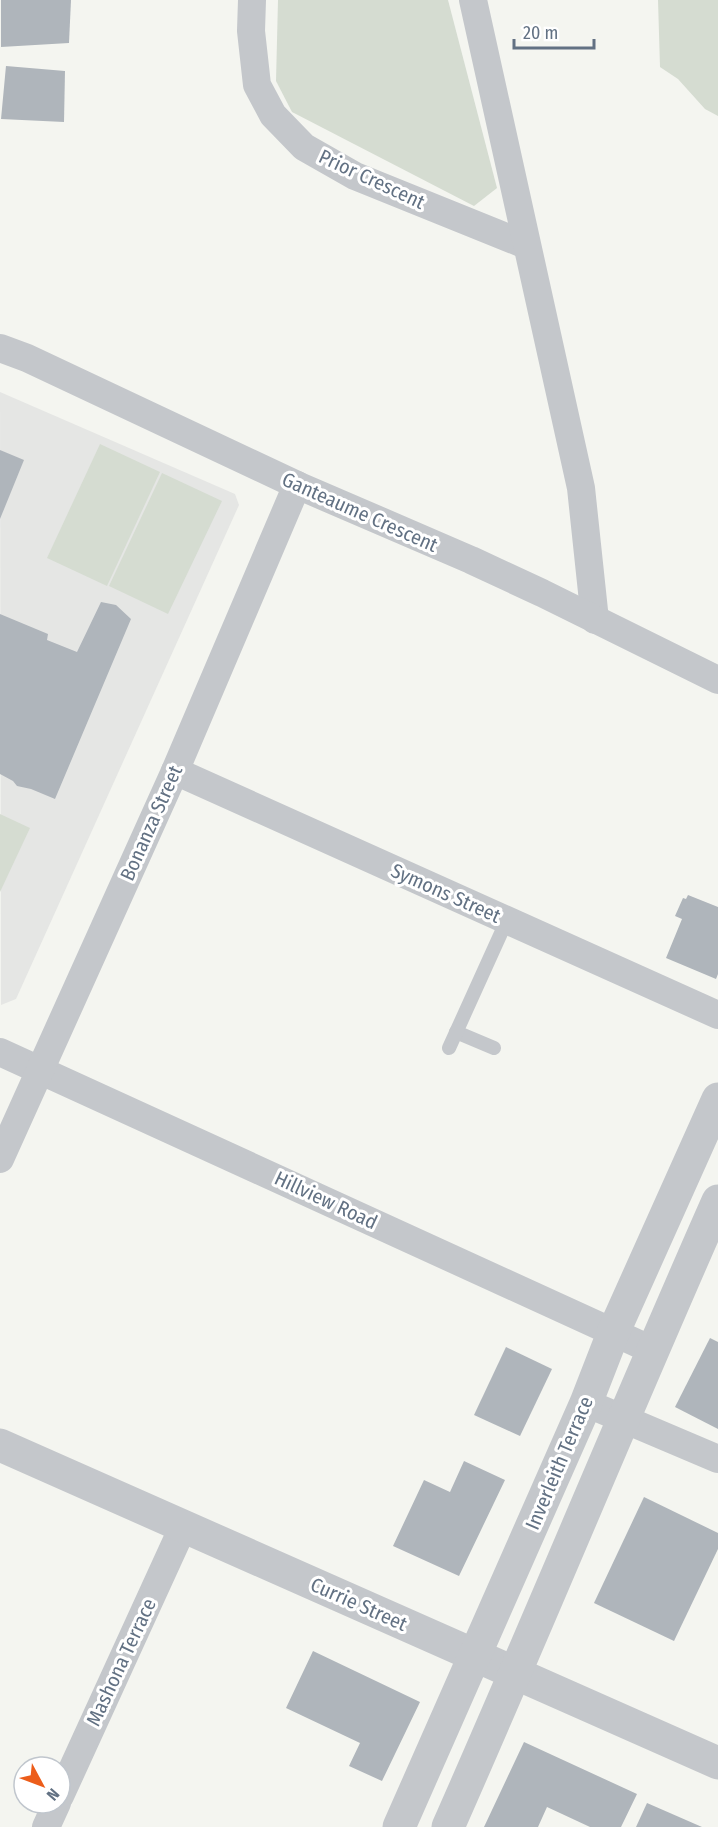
<svg xmlns="http://www.w3.org/2000/svg" width="718" height="1827" viewBox="0 0 718 1827" font-family="'Fira Sans Condensed',sans-serif">
<style>
.built{fill:#e5e6e4}
.green{fill:#d5dcd1}
.building{fill:#afb5bb}
.lines{fill:none;stroke-linecap:round;stroke-linejoin:round}
.service{stroke:#c4c7cb;stroke-width:14}
.minor{stroke:#c4c7cb;stroke-width:28}
.tertiary{stroke:#c4c7cb;stroke-width:33}
.labels{text-anchor:middle;dominant-baseline:central;stroke-width:6;stroke-linejoin:round;paint-order:stroke}
.street-label{font-size:20px;fill:#627183;stroke:#fff}
</style>
<rect width="100%" height="100%" fill="#f4f5f0"/>
<path class="built" d="M0 392 235 494 239 505 16 999 1 1005Z"/>
<g class="green">
<path d="M278 0H448L497 188 474 206 292 112 276 81Z"/>
<path d="M658 0H718V116L705 109 678 79 660 67Z"/>
<path d="M100 444 160 472 107 586 47 558Z"/>
<path d="M162 473 222 501 168 614 109 586Z"/>
<path d="M0 814 30 828 0 892Z"/>
</g>
<g class="building">
<path d="M1 0H71L69 43 1 47Z"/>
<path d="M6 66 65 71 64 122 1 119Z"/>
<path d="M0 450 24 460 0 519Z"/>
<path d="M101 602 116 605 131 619 55 799 31 789 17 786 13 781 0 774V614L48 634 47 640 77 652Z"/>
<path d="M688 895 718 907V974L716 979 666 958 682 919 675 916 683 898 686 899Z"/>
<path d="M710 1338 718 1342V1429L675 1407Z"/>
<path d="M506 1347 552 1369 520 1436 474 1415Z"/>
<path d="M464 1461 505 1480 459 1576 393 1546 424 1480 450 1492Z"/>
<path d="M644 1497 718 1533V1549L674 1641 594 1603Z"/>
<path d="M313 1651 420 1702 382 1781 349 1766 360 1743 286 1708Z"/>
<path d="M524 1742 637 1794 621 1827H590L547 1807 538 1827H484Z"/>
<path d="M647 1803 702 1827H636Z"/>
</g>
<g class="lines">
<g class="service">
<path d="M456 1032 494 1048"/>
<path d="M449 1048 507 920"/>
</g>
<g class="minor">
<path d="M252 0 251 31 257 85 273 115 304 147 355 176 526 245"/>
<path d="M473 0 581 488 595 620"/>
<path d="M0 348 27 358 297 485 471 560 542 593 718 680"/>
<path d="M175 771 718 1015"/>
<path d="M0 1052 652 1350"/>
<path d="M0 1159 175 771 297 485"/>
<path d="M586 1403 718 1459"/>
<path d="M60 1796 183 1527"/>
<path d="M46 1827 57 1803"/>
</g>
<g class="tertiary">
<path d="M0 1445 718 1763"/>
<path d="M399 1827 586 1403 614 1331 718 1099"/>
<path d="M448 1827C540 1619 626 1409 718 1201"/>
</g>
</g>
<g class="labels">
<g class="street-label">
<text transform="translate(372 179) rotate(25)">Prior Crescent</text>
<text transform="translate(360 512) rotate(24)">Ganteaume Crescent</text>
<text transform="translate(151 823) rotate(-66)">Bonanza Street</text>
<text transform="translate(446 893) rotate(24)">Symons Street</text>
<text transform="translate(326 1200) rotate(25)">Hillview Road</text>
<text transform="translate(559 1463) rotate(-67)">Inverleith Terrace</text>
<text transform="translate(359 1604) rotate(24)">Currie Street</text>
<text transform="translate(121 1662) rotate(-65)">Mashona Terrace</text>
</g>
</g>
<g transform="translate(42 1785) rotate(131)"><circle r="28" fill="#ffffff" stroke="#c0c6cd" stroke-width="1.5"/>
<path d="M0-4.5L10 22L0 15L-10 22Z" fill="#ec5d1a"/>
<text y="-9" font-size="16" font-weight="bold" text-anchor="middle" fill="#627183">N</text>
</g>
<path d="M514 39v9h80v-9" fill="none" stroke="#627183" stroke-width="3"/>
<text x="523" y="39" font-size="18" fill="#627183" stroke="#ffffff" stroke-width="4.5" paint-order="stroke">20 m</text>
</svg>
